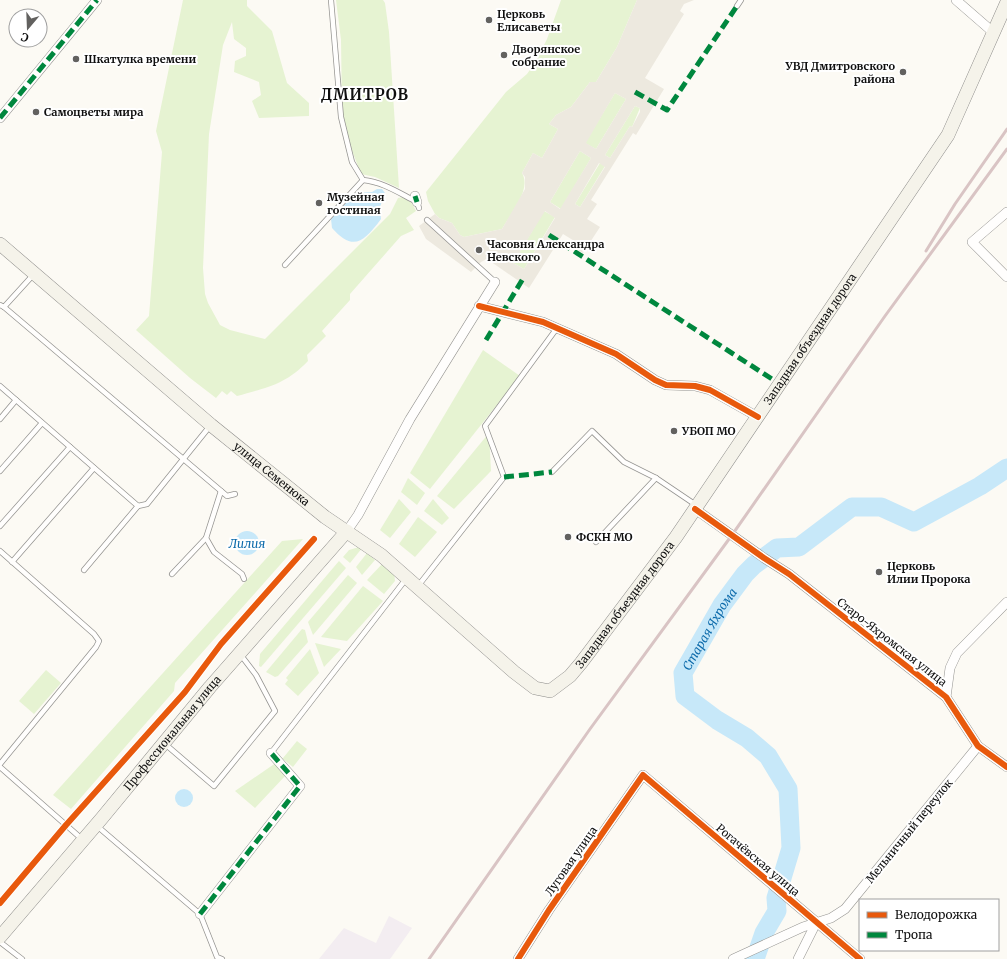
<svg xmlns="http://www.w3.org/2000/svg" width="1007" height="959" viewBox="0 0 1007 959" font-family="Merriweather,serif">
<style>
.industrial{fill:#f3edf1}
.green{fill:#e6f3d2}
.plaza{fill:#ede9df;fill-rule:evenodd}
.water{fill:#c7e8f9}
.lines{fill:none;stroke-linecap:round;stroke-linejoin:round}
.river{stroke:#c7e8f9;stroke-width:19}
.lane-casing{stroke:#969592;stroke-width:6}
.street-casing{stroke:#969592;stroke-width:10}
.secondary-casing{stroke:#8c8b89;stroke-width:14}
.lane{stroke:#fffefd;stroke-width:4.5}
.street{stroke:#fffefd;stroke-width:9}
.secondary{stroke:#f5f3ea;stroke-width:13}
.rail{stroke:#d9c4c4;stroke-width:3}
.quiet{stroke:#00873e;stroke-width:5;stroke-dasharray:10 5;stroke-linecap:butt}
.cycleway-casing{stroke:#fff;stroke-width:8}
.cycleway{stroke:#e8590c;stroke-width:6}
.poi-dot{fill:#62615f;stroke:#fff;stroke-width:1.5}
.labels{text-anchor:middle;dominant-baseline:central;stroke-width:4;stroke-linejoin:round;paint-order:stroke}
.poi-label{font-size:11px;font-weight:bold;fill:#0f0f0f;stroke:#fff;text-anchor:start}
.street-label{font-size:11px;fill:#0f0f0f;stroke:#fff}
.water-label{font-size:12px;font-style:italic;fill:#0d6bab;stroke:#fff}
.district-label{font-size:15px;font-weight:bold;letter-spacing:1px;fill:#0f0f0f;stroke:#fff}
</style>
<rect width="100%" height="100%" fill="#fcfaf4"/>
<path class="industrial" d="M389 916 412 928 390 959H319L344 928 376 943Z"/>
<g class="green">
<path d="M183 0H247V6L272 31 287 83 309 103V116L259 118 252 101 261 95 259 82 234 72 235 61 246 56V48L234 39 232 22 223 45 209 134 203 268 205 294 208 303 220 325 230 330 265 339 390 214 398 198 403 197 412 203 416 211 406 218 414 230 401 236 350 294V300L322 331 326 336 307 355 308 361C285 385 268 387 237 396L231 391 227 395 222 391 216 398 190 378 136 330 149 316 162 152 156 131Z"/>
<path d="M336 0H383L385 3 389 32 399 188 375 177 361 174 351 148 342 110 341 40Z"/>
<path d="M561 0H637L617 47 596 82H590L571 107 556 115 549 124 558 129 542 158 533 153 522 173C532 190 510 214 502 229L464 237 460 235 452 223 439 218 435 214 428 201 426 192 506 92 527 74 536 61 547 39Z"/>
<path d="M615 93 626 99 596 149 585 143Z"/>
<path d="M635 106 640 108 632 127 630 126 610 158 605 155Z"/>
<path d="M580 151 591 158 561 209 550 202Z"/>
<path d="M600 163 605 166 580 207 575 204Z"/>
<path d="M544 211 555 217 524 269 513 263Z"/>
<path d="M483 350 520 376 430 489 410 473Z"/>
<path d="M489 433 491 471 454 509 437 496Z"/>
<path d="M408 478 425 493 417 505 401 492Z"/>
<path d="M399 499 411 512 390 538 380 530Z"/>
<path d="M433 499 449 518 442 525 424 511Z"/>
<path d="M418 517 437 532 415 557 399 544Z"/>
<path d="M303 539 175 683 174 691 71 809 53 795 282 541Z"/>
<path d="M359 547H363L350 563 343 557 349 550Z"/>
<path d="M367 553 375 560 362 575 356 567Z"/>
<path d="M339 561 346 568 261 667 259 666 260 654Z"/>
<path d="M383 563 394 572 395 581 384 594 367 580Z"/>
<path d="M348 575 357 583 313 635 308 622Z"/>
<path d="M363 586 383 601 347 641 321 637Z"/>
<path d="M302 629 305 630 308 642 278 676 275 677 266 672Z"/>
<path d="M315 643 341 649 324 667Z"/>
<path d="M310 649 319 673 298 696 285 684 288 680 286 678Z"/>
<path d="M46 670 61 683 34 714 19 701Z"/>
<path d="M297 741 307 749 293 767 283 759 286 775 255 808 235 791 283 758Z"/>
</g>
<path class="plaza" d="M637 0H694L684 4 680 11 684 14 645 78 664 89 636 135 633 133 591 200 597 204 587 219 600 227 583 253 576 249V242L563 234 529 288 487 259 481 262 471 272 426 239 419 226 435 214 439 218 452 223 460 235 464 237 502 229 525 189V177L522 173 533 153 542 158 558 129 549 124 556 115 571 107 590 82H596L617 47ZM615 93 626 99 596 149 586 143ZM635 106 640 108V112L632 127 630 126 610 158 605 155ZM580 151 591 158 560 209 550 202ZM599 163 605 167 580 207 575 204ZM545 211 555 218 524 269 513 263Z"/>
<g class="water">
<path d="M377 189H382L385 193 380 207 381 219C364 242 353 252 332 228L331 219 355 193 372 192Z"/>
<circle cx="247" cy="543" r="12"/>
<circle cx="184" cy="798" r="9"/>
</g>
<g class="lines">
<path class="river" id="s1" d="M755 959 764 933 777 911 776 898 791 848 788 789 768 756 747 738 717 720 685 696 683 673 722 605 745 574 754 565 777 548 799 547 852 507H881L914 522 980 486 1007 468"/>
<g class="lane-casing">
<g id="lane">
<path d="M331 0 341 117 352 162 363 180C383 182 399 193 417 202L419 208"/>
<path d="M737 6 741 0"/>
<path d="M427 220 495 282"/>
<path d="M285 265 363 180"/>
<path d="M0 305 4 307 34 274"/>
<path d="M4 307 227 496 235 494"/>
<path d="M0 386 138 506 147 504 210 426"/>
<path d="M0 419 16 400"/>
<path d="M0 471 42 423"/>
<path d="M552 472 592 431 624 462 656 478 696 505"/>
<path d="M221 491 206 538 214 552 242 574 244 579"/>
<path d="M0 526 70 447"/>
<path d="M596 542 656 478"/>
<path d="M0 551 94 634 99 641 96 647 0 764"/>
<path d="M12 562 94 468"/>
<path d="M84 570 138 506"/>
<path d="M172 574 206 538"/>
<path d="M418 586 504 477 485 426 557 328"/>
<path d="M165 744 214 786 275 711 256 675 240 654"/>
<path d="M271 753 406 579"/>
<path d="M0 767 83 840"/>
<path d="M97 826 200 914 217 957 222 959"/>
<path d="M0 942 22 959"/>
</g>
</g>
<g class="street-casing">
<g id="street">
<path d="M956 0 994 33"/>
<path d="M0 118 97 0"/>
<path d="M415 196 417 202"/>
<path d="M1007 212 972 242 1007 277"/>
<path d="M479 306 543 322 616 354 655 380 666 385 695 386 710 390 758 417"/>
<path d="M695 509 764 558 789 574 946 697 978 746 1007 767"/>
<path d="M347 531 358 515 410 419 495 282"/>
<path d="M946 697 950 668 957 653 1007 602"/>
<path d="M200 914 300 786 271 753"/>
<path d="M518 959 549 910 643 775 860 959"/>
<path d="M733 959 803 927 831 918 845 909 978 746"/>
<path d="M798 959 816 923"/>
</g>
</g>
<g class="secondary-casing">
<g id="secondary">
<path id="s2" d="M0 244 211 425 325 517 381 555 514 672 535 688 550 691 570 676 581 663 676 537 948 135 1007 2"/>
<path id="s3" d="M0 937 102 818 210 687 347 531"/>
</g>
</g>
<use href="#lane" class="lane"/>
<use href="#street" class="street"/>
<use href="#secondary" class="secondary"/>
<g class="rail">
<path d="M926 251 955 204 1007 129"/>
<path d="M429 959 590 729 732 535 885 316 1007 149"/>
</g>
<g class="quiet">
<path d="M635 92 667 110 737 6"/>
<path d="M0 118 97 0"/>
<path d="M415 196 417 202"/>
<path d="M549 235 772 379"/>
<path d="M486 340 524 277"/>
<path d="M504 477 552 472"/>
<path d="M200 914 300 786 271 753"/>
</g>
<g class="cycleway-casing">
<g id="cycleway">
<path d="M479 306 543 322 616 354 655 380 666 385 695 386 710 390 758 417"/>
<path d="M695 509 764 558 789 574 946 697 978 746 1007 767"/>
<path d="M0 903 66 825 185 692 221 644 314 539"/>
<path d="M518 959 549 910 643 775 860 959"/>
</g>
</g>
<use href="#cycleway" class="cycleway"/>
</g>
<g class="poi-dot">
<circle cx="489" cy="20" r="4"/>
<circle cx="504" cy="55" r="4"/>
<circle cx="76" cy="59" r="4"/>
<circle cx="903" cy="72" r="4"/>
<circle cx="36" cy="112" r="4"/>
<circle cx="319" cy="203" r="4"/>
<circle cx="479" cy="250" r="4"/>
<circle cx="674" cy="431" r="4"/>
<circle cx="568" cy="537" r="4"/>
<circle cx="879" cy="572" r="4"/>
</g>
<g class="labels">
<g class="poi-label">
<text x="497" y="14">Церковь<tspan x="497" dy="13">Елиcаветы</tspan></text>
<text x="512" y="49">Дворянское<tspan x="512" dy="13">собрание</tspan></text>
<text x="84" y="59">Шкатулка времени</text>
<text x="895" y="66" text-anchor="end">УВД Дмитровского<tspan x="895" dy="13">района</tspan></text>
<text x="44" y="112">Самоцветы мира</text>
<text x="327" y="197">Музейная<tspan x="327" dy="13">гостиная</tspan></text>
<text x="487" y="244">Часовня Александра<tspan x="487" dy="13">Невского</tspan></text>
<text x="682" y="431">УБОП МО</text>
<text x="576" y="537">ФСКН МО</text>
<text x="887" y="566">Церковь<tspan x="887" dy="13">Илии Пророка</tspan></text>
</g>
<g class="street-label">
<text stroke="none"><textPath href="#s2" startOffset="1150">Западная объездная дорога</textPath></text>
<text stroke="none"><textPath href="#s2" startOffset="356">улица Семенюка</textPath></text>
<text stroke="none"><textPath href="#s2" startOffset="826">Западная объездная дорога</textPath></text>
<text transform="translate(892 642) rotate(38)">Старо-Яхромская улица</text>
<text stroke="none"><textPath href="#s3" startOffset="267">Профессиональная улица</textPath></text>
<text transform="translate(909 831) rotate(-51)">Мельничный переулок</text>
<text transform="translate(758 860) rotate(40)">Рогачёвская улица</text>
<text transform="translate(571 861) rotate(-55)">Луговая улица</text>
</g>
<g class="water-label">
<text x="247" y="543">Лилия</text>
<text stroke="none"><textPath href="#s1" startOffset="393">Старая Яхрома</textPath></text>
</g>
<g class="district-label">
<text x="365" y="94">ДМИТРОВ</text>
</g>
</g>
<rect x="859" y="899" width="140" height="52" fill="#ffffff" stroke="#9f9f9f"/>
<rect x="867" y="912" width="20" height="6" fill="#e8590c" stroke="#9f9f9f"/>
<text x="895" y="919" font-size="12" fill="#0f0f0f">Велодорожка</text>
<rect x="867" y="932" width="20" height="6" fill="#00873e" stroke="#9f9f9f"/>
<text x="895" y="939" font-size="12" fill="#0f0f0f">Тропа</text>
<g transform="translate(28 28) rotate(199)"><circle r="19" fill="#ffffff" stroke="#9f9f9f"/>
<path d="M0-3L7 15L0 10L-7 15Z" fill="#62615f"/>
<text y="-6" font-size="11" font-weight="bold" text-anchor="middle" fill="#0f0f0f">С</text>
</g>
</svg>
